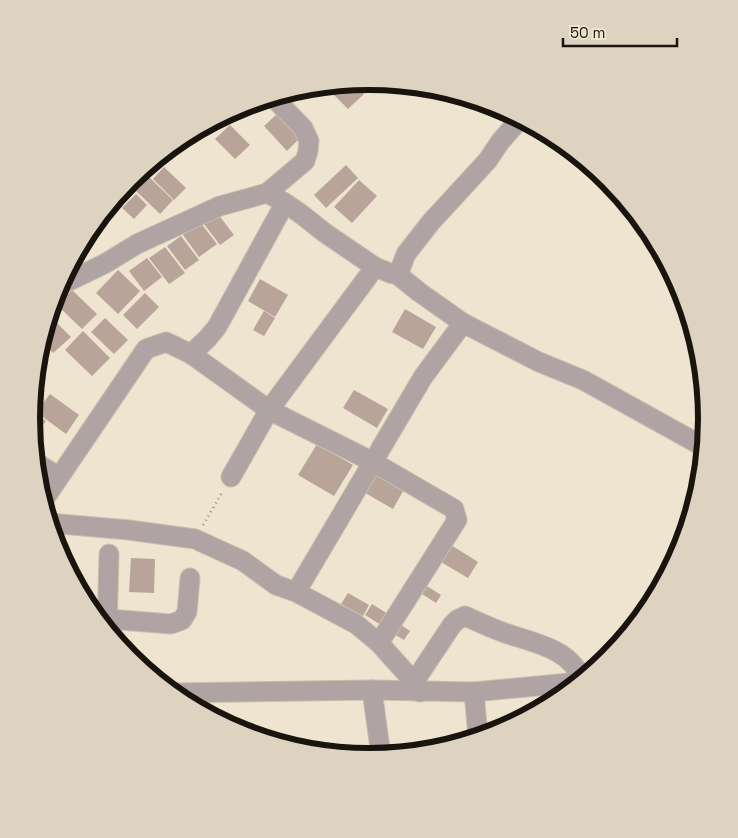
<svg xmlns="http://www.w3.org/2000/svg" width="738" height="838" viewBox="0 0 738 838" font-family="'Space Grotesk',sans-serif">
<style>
.building{fill:#b9a499}
.lines{fill:none;stroke-linecap:round;stroke-linejoin:round}
.minor-casing{stroke:#c8bfac;stroke-width:21}
.path{stroke:#938b7c;stroke-width:2.5;stroke-dasharray:1 4;stroke-linecap:butt}
.minor{stroke:#afa3a3;stroke-width:19}
.rim{fill:none;stroke:#19150e;stroke-width:6}
</style>
<rect width="100%" height="100%" fill="#efe4cf"/>
<g class="building">
<path d="M353 83 364 94 348 109 334 95 346 84Z"/>
<path d="M277 114 300 138 287 151 264 126Z"/>
<path d="M230 125 250 145 235 159 215 139Z"/>
<path d="M346 165 358 178 326 208 314 195Z"/>
<path d="M164 167 186 188 174 200 153 179Z"/>
<path d="M149 177 173 200 160 214 136 191Z"/>
<path d="M359 180 377 196 352 223 334 207Z"/>
<path d="M136 194 147 205 134 219 122 208Z"/>
<path d="M103 213 111 218 92 247 83 241 88 231Z"/>
<path d="M218 214 234 235 220 245 204 224Z"/>
<path d="M200 222 217 244 199 257 183 235Z"/>
<path d="M181 236 199 260 185 270 167 246Z"/>
<path d="M80 247 87 253 76 266 72 262Z"/>
<path d="M165 247 185 273 169 284 149 258Z"/>
<path d="M147 258 162 277 144 291 129 271Z"/>
<path d="M118 270 140 291 118 314 96 293Z"/>
<path d="M260 279 288 295 275 317 248 301Z"/>
<path d="M72 290 97 314 82 329 57 305Z"/>
<path d="M145 293 159 307 137 329 123 315Z"/>
<path d="M405 309 436 327 423 349 392 332Z"/>
<path d="M264 311 275 318 264 336 253 330Z"/>
<path d="M49 315 71 337 53 353 42 340Z"/>
<path d="M105 318 128 340 114 354 91 332Z"/>
<path d="M83 331 110 358 92 376 65 350Z"/>
<path d="M354 390 388 409 377 428 343 408Z"/>
<path d="M50 394 79 415 66 434 36 412Z"/>
<path d="M32 411 46 421 36 434 33 432 31 419Z"/>
<path d="M317 444 353 465 334 496 298 475Z"/>
<path d="M371 472 403 491 393 509 360 490Z"/>
<path d="M451 545 478 562 468 578 441 562Z"/>
<path d="M131 558 155 559 154 593 129 592Z"/>
<path d="M427 586 441 595 436 603 422 594Z"/>
<path d="M348 593 369 605 363 616 341 604Z"/>
<path d="M372 604 388 614 381 625 365 615Z"/>
<path d="M633 615 639 620 625 637 620 634Z"/>
<path d="M398 623 410 631 404 640 392 633Z"/>
</g>
<g class="lines">
<g class="minor-casing">
<g id="minor">
<path d="M285 203 301 214 325 233 375 267 390 273 398 275 419 292 463 323 539 362 583 380 704 447"/>
<path d="M398 275 406 254 431 222 488 160 500 142 520 119"/>
<path d="M60 284H63L106 263 137 244 220 206 267 193 305 161 308 151 309 141 303 128 273 97"/>
<path d="M191 354 269 410 373 462 454 509 457 520 379 643"/>
<path d="M35 462 59 477"/>
<path d="M231 477 269 410 375 267"/>
<path d="M43 501 146 349 166 342 191 354 207 339 217 327 285 203 267 193"/>
<path d="M49 523 129 530 195 539 243 561 276 585 296 592 356 624 379 643 414 682 420 692"/>
<path d="M296 592 423 377 463 323"/>
<path d="M99 620 108 619 171 624 182 620 187 612 190 578"/>
<path d="M107 630 109 554"/>
<path d="M414 682 452 625 457 620 465 616C478 622 491 628 505 633 531 642 573 649 581 680"/>
<path d="M372 690 381 756"/>
<path d="M474 692 478 737"/>
<path d="M173 693 372 690 474 692 579 682"/>
</g>
</g>
<path class="path" d="M203 525 223 491"/>
<use href="#minor" class="minor"/>
</g>
<path d="M0 0H738V838H0ZM40 419a329 329 0 1 1 658 0a329 329 0 1 1-658 0Z" fill="#ded3c0" fill-rule="evenodd"/>
<path class="rim" d="M40 419a329 329 0 1 1 658 0a329 329 0 1 1-658 0Z"/>
<path d="M563 38v8h114v-8" fill="none" stroke="#19150e" stroke-width="2.5"/>
<text x="570" y="38" font-size="15" fill="#19150e" stroke="#efe4cf" stroke-width="4" paint-order="stroke">50 m</text>
</svg>
